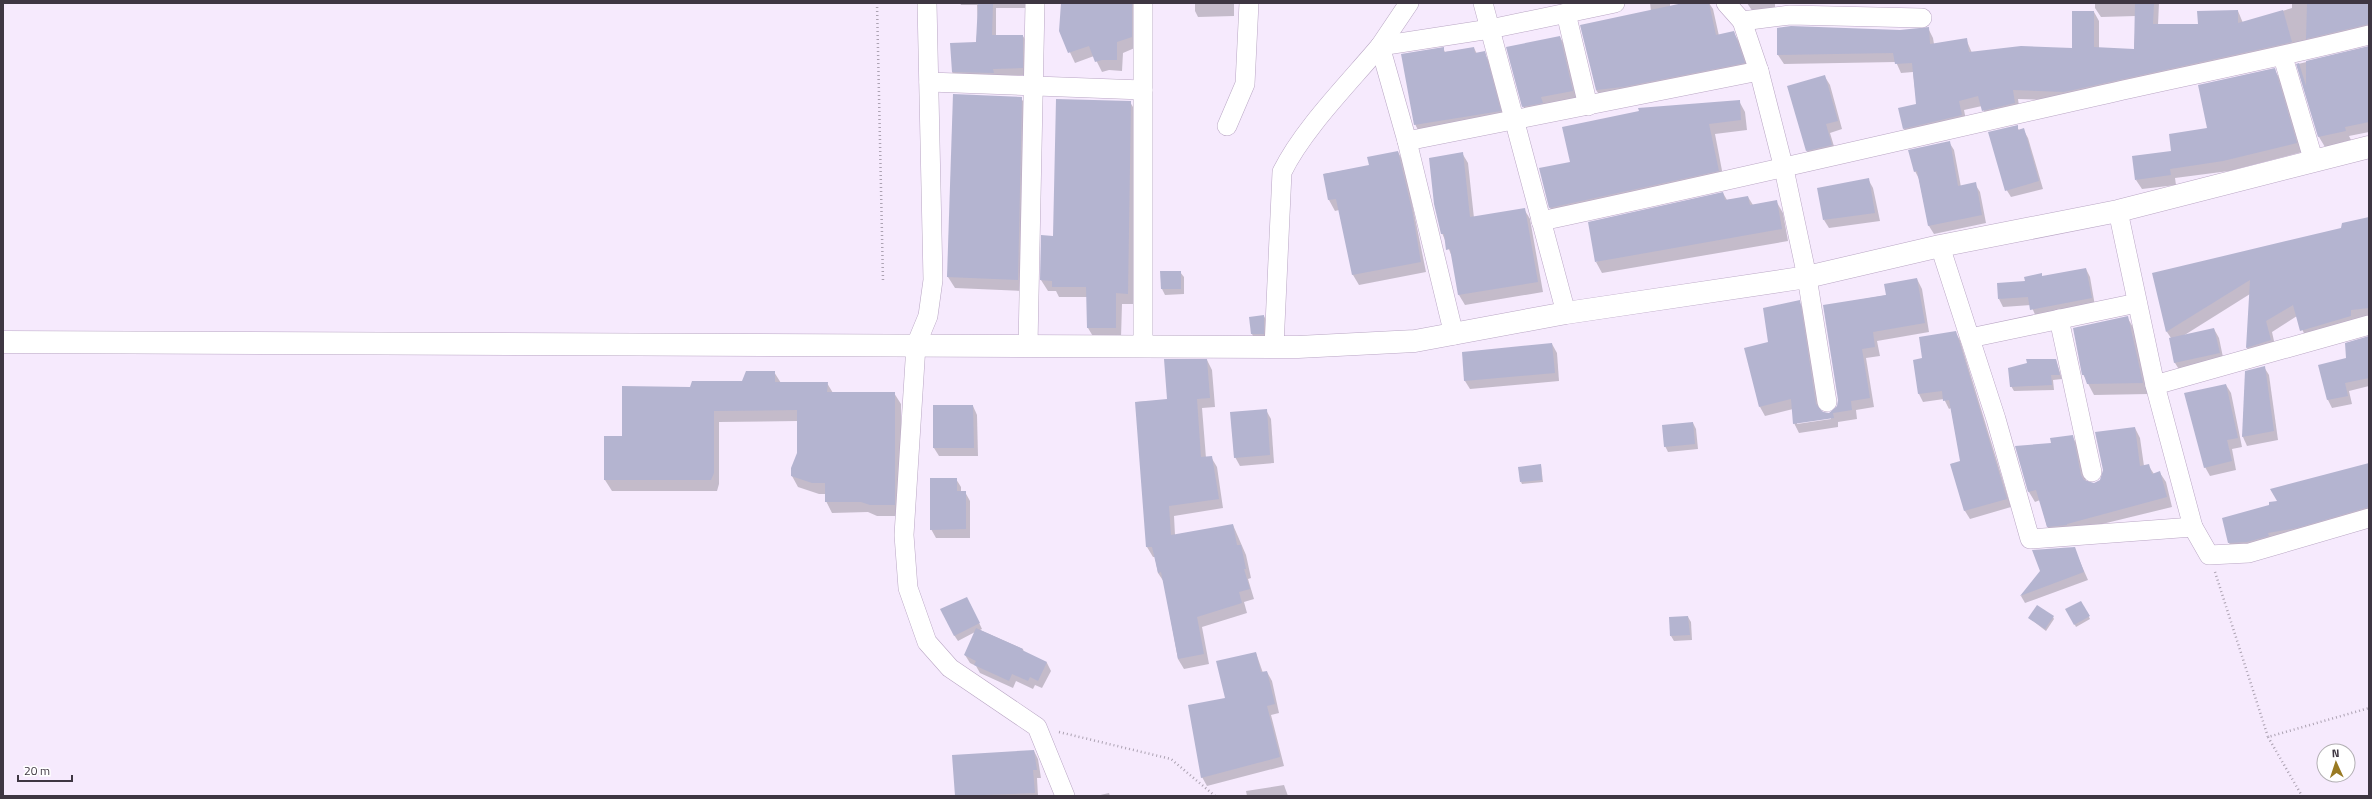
<svg xmlns="http://www.w3.org/2000/svg" width="2372" height="799" viewBox="0 0 2372 799" font-family="'Titillium Web',sans-serif">
<style>
.shadow{fill:#0003;fill-rule:evenodd}
.building{fill:#b4b4d0}
.lines{fill:none;stroke-linecap:round;stroke-linejoin:round}
.street-casing{stroke:#b9a6c4;stroke-width:20}
.secondary-casing{stroke:#b9a6c4;stroke-width:23}
.path{stroke:#aca2b2;stroke-width:2.5;stroke-dasharray:1 3;stroke-linecap:butt}
.street{stroke:#fff;stroke-width:19}
.secondary{stroke:#fff;stroke-width:22}
</style>
<rect width="100%" height="100%" fill="#f6eafd"/>
<g class="shadow">
<path d="M960 3H1032L1028 8H996V36H1023L1027 43 1026 75 957 79 952 72 976 43 978 24 977 5H961Z"/>
<path d="M1062 3H1139L1137 47 1123 53 1122 71 1109 70 1102 72 1094 56 1075 63 1060 31Z"/>
<path d="M1195 3H1234V16L1198 17 1195 11Z"/>
<path d="M1650 3H1670V7L1688 3H1709L1713 9 1719 36 1733 32 1740 43 1750 73 1603 100 1596 90 1651 11Z"/>
<path d="M1747 3H1775V12H1753Z"/>
<path d="M2095 3H2159L2158 25H2199L2238 11 2243 23 2292 8V3H2369V36L2070 101 2018 99 2020 113 1988 120 1982 106 1964 110 1967 125 1910 138 1904 129 1917 105 1913 72 1901 73 1896 62 1784 64 1778 55V29L1900 31 1928 28 1933 38 1934 44 1966 39 1972 53 2073 49 2094 12 2099 21V49L2134 50 2136 16 2101 17 2095 8Z"/>
<path d="M1560 37 1564 44 1577 99 1527 114 1523 106Z"/>
<path d="M2369 47V132L2349 136 2351 140 2325 147 2319 137 2298 64Z"/>
<path d="M1443 48 1445 52 1474 48 1477 54 1484 53 1491 64 1506 122 1421 136 1415 124Z"/>
<path d="M2274 69 2280 79 2302 152 2229 171 2175 178 2176 185 2142 189 2136 180 2172 151 2208 129Z"/>
<path d="M1825 77 1830 85 1842 129 1830 133 1836 153 1811 159 1807 151Z"/>
<path d="M1021 98 1028 109 1024 291 955 288 948 277Z"/>
<path d="M1739 101 1745 112 1747 130 1715 134 1724 181 1556 218 1550 208 1571 163Z"/>
<path d="M1130 102 1136 112 1133 304H1122L1121 338H1094L1088 328 1087 297H1059L1056 291H1048L1041 280 1042 236 1054 237Z"/>
<path d="M2017 127 2019 130 2023 129 2028 138 2043 189 2011 197 2006 189Z"/>
<path d="M1949 142 1954 150 1961 187 1975 184 1980 192 1986 223 1934 234 1929 226 1919 179 1915 171Z"/>
<path d="M1398 152 1404 163 1426 272 1359 285 1353 275 1339 210 1335 211 1329 200 1324 174 1370 166Z"/>
<path d="M1462 153 1468 163 1474 218 1524 209 1530 219 1543 292 1465 305 1459 295 1453 259 1442 233Z"/>
<path d="M1868 179 1873 188 1880 221 1829 228 1824 220Z"/>
<path d="M1723 193 1727 200 1748 197 1753 205 1776 201 1783 213 1788 241 1602 273 1596 262Z"/>
<path d="M2369 218V319L2307 341 2297 316 2272 332 2276 350 2253 358 2247 348 2250 294 2183 336 2214 329 2219 338 2224 362 2180 371 2175 363 2171 338 2167 332 2153 274 2342 229Z"/>
<path d="M2086 269 2090 277 2095 306 2036 317 2031 305 2003 307 1999 299 2042 277Z"/>
<path d="M1180 272 1184 277V294L1165 295 1162 289Z"/>
<path d="M1917 279 1922 289 1929 332 1877 341 1880 356 1866 358 1874 407 1856 410 1857 419 1838 422V427L1799 433 1794 423 1793 409 1765 416 1760 407 1769 342 1799 301 1804 310 1820 411 1829 414 1838 407 1839 400 1824 306 1887 295ZM1831 417V419L1797 424V422Z"/>
<path d="M1264 316 1267 322 1266 340H1255L1252 334 1250 318Z"/>
<path d="M2127 317 2134 329 2149 394 2094 395 2083 374Z"/>
<path d="M1955 332 1960 340 2011 507 1970 519 1965 511 1951 464 1961 462 1951 408 1949 409 1944 399 1923 402 1919 394 1923 359Z"/>
<path d="M2369 337V386L2349 391 2352 404 2332 408 2328 400 2320 366 2348 359Z"/>
<path d="M1552 344 1557 353 1559 381 1470 389 1465 381 1463 353Z"/>
<path d="M1207 360 1212 370 1215 407 1202 408 1206 458 1211 457 1217 467 1223 508 1174 516 1175 535 1233 525 1246 555 1251 578 1248 579 1254 599 1244 602 1247 613 1202 627 1209 664 1184 669 1178 659 1164 582 1158 573 1155 557H1153L1147 547 1136 402 1168 400Z"/>
<path d="M2056 360 2062 379 2053 380 2054 390 2014 391 2011 386Z"/>
<path d="M2264 367 2269 375 2278 440 2247 446 2243 437 2246 372Z"/>
<path d="M774 372 781 383H827L833 393H894L901 404V516H877L868 512 832 513 826 501V494H819L798 487 792 476 798 453V421L719 422V484L717 491H612L605 480 623 437 690 388 742 382Z"/>
<path d="M2226 385 2231 393 2242 447 2232 449 2236 470 2210 476 2205 467Z"/>
<path d="M973 406 977 415 978 456H939L934 448Z"/>
<path d="M1266 410 1271 419 1274 463 1240 466 1235 457Z"/>
<path d="M1693 423 1696 429 1698 449 1668 452 1665 446Z"/>
<path d="M2135 428 2140 438 2144 466 2148 465 2154 474 2160 473 2166 482 2172 507 2053 536 2047 526 2040 500 2035 502 2029 492 2016 447 2053 444 2072 436 2078 446 2086 481 2094 484 2100 481 2104 470Z"/>
<path d="M2369 464V518L2234 551 2229 543 2271 506Z"/>
<path d="M1541 465 1543 482 1522 484 1521 482Z"/>
<path d="M956 479 961 487V492H965L970 501V538H936L931 529Z"/>
<path d="M2074 548 2088 580 2025 603 2021 596 2041 571Z"/>
<path d="M2081 602 2090 619 2076 627 2067 609Z"/>
<path d="M970 604 982 629 980 630 1023 649 1024 653 1047 663 1051 671 1042 688 1035 685 1033 689 1016 681 1013 688 980 673 976 666 970 663 965 655 975 632 958 641 954 635Z"/>
<path d="M1688 617 1691 622 1692 640 1674 641 1671 636Z"/>
<path d="M2053 617 2054 619 2046 631 2029 618Z"/>
<path d="M1256 653 1263 673 1267 672 1272 681 1279 713 1271 715 1284 766 1207 786 1202 777 1226 699Z"/>
<path d="M1034 751 1038 759 1041 778H1037L1038 796H956L953 756Z"/>
<path d="M1284 785 1288 796H1247L1246 791Z"/>
<path d="M1109 793 1110 796H1096Z"/>
</g>
<g class="building">
<path d="M978 3 993 4 992 35H1023V68L993 69 994 73 952 72 950 43 976 42Z"/>
<path d="M1061 3H1132V37L1117 42V60H1102L1095 62 1089 46 1068 53 1059 31Z"/>
<path d="M1683 3H1709L1716 35 1734 31 1745 63 1623 87 1596 90 1580 25Z"/>
<path d="M2135 3H2154L2153 24H2198L2197 11 2238 10V23L2283 10 2292 42 2064 92 2013 90 2015 103 1982 111 1978 96 1959 101 1962 115 1903 129 1898 108 1916 104 1912 63 1895 64 1893 53 1777 55V28L1791 26 1900 30 1929 27 1930 44 1967 38 1969 52 2021 46 2072 48V11H2094V47L2134 49Z"/>
<path d="M2307 3H2368L2369 24 2306 39Z"/>
<path d="M1560 36 1573 91 1541 97 1543 103 1522 107 1506 47Z"/>
<path d="M2369 46V122L2345 127 2346 131 2318 137 2296 64 2299 63 2306 86V61Z"/>
<path d="M1444 47V52L1474 47 1475 53 1485 51 1501 111 1414 125 1401 54Z"/>
<path d="M2275 68 2297 143 2223 161 2170 169 2171 175 2135 180 2132 156 2171 151 2169 134 2207 128 2198 85Z"/>
<path d="M1825 75 1838 121 1826 124 1832 145 1806 151 1787 86Z"/>
<path d="M953 94 1022 97 1018 280 947 277Z"/>
<path d="M1056 99 1131 101 1128 294 1116 293V328H1087L1086 287H1052V281L1040 280 1041 235 1053 236Z"/>
<path d="M1740 100 1741 120 1709 124 1719 171 1549 208 1539 168 1570 162 1562 127 1639 111 1638 108Z"/>
<path d="M2018 125V130L2024 128 2039 181 2005 191 1988 132Z"/>
<path d="M1950 141 1958 186 1976 182 1982 215 1928 226 1917 171 1914 172 1908 150Z"/>
<path d="M1398 151 1412 210 1421 262 1352 275 1336 199 1328 200 1323 174 1369 165 1367 157Z"/>
<path d="M1463 152 1470 217 1525 208 1538 282 1458 295 1450 249 1446 250 1444 234H1441L1434 204 1429 158Z"/>
<path d="M1869 178 1875 213 1823 220 1817 188Z"/>
<path d="M1723 192 1725 200 1748 196 1750 205 1777 200 1782 229 1595 262 1588 222Z"/>
<path d="M2369 217V308L2351 310V316L2300 331 2293 305 2266 321 2271 340 2246 348 2250 280 2166 332 2152 273 2341 228 2342 223Z"/>
<path d="M2086 268 2092 298 2030 310 2028 297 1998 299 1997 283 2025 281 2024 277 2042 273V276Z"/>
<path d="M1160 271H1181V289H1161Z"/>
<path d="M1917 278 1925 323 1873 332 1875 347 1862 349 1870 398 1851 401 1852 410 1833 413 1834 418 1793 424 1791 399 1759 407 1744 348 1768 342 1763 308 1800 300 1816 404 1823 412 1829 413 1837 406 1838 400 1823 305 1886 295 1884 284Z"/>
<path d="M1264 315V334H1251L1249 317Z"/>
<path d="M2128 316 2143 383 2087 384 2084 375H2082L2073 328Z"/>
<path d="M2214 328 2220 353 2174 363 2169 338Z"/>
<path d="M1956 331 2007 499 1964 511 1950 464 1960 461 1949 400 1943 401 1942 391 1918 394 1913 360 1922 358 1919 337Z"/>
<path d="M2369 336V378L2345 383 2348 396 2327 400 2318 365 2346 358 2345 343Z"/>
<path d="M1552 343 1555 373 1464 381 1462 352Z"/>
<path d="M1164 359H1207L1210 398 1197 399 1201 457 1212 456 1219 499 1169 506 1171 535 1233 524 1237 545H1241L1246 569H1244L1250 589 1239 592 1242 603 1197 617 1204 654 1178 659 1161 572 1158 573 1152 547H1146L1135 402 1167 399Z"/>
<path d="M2026 359H2056L2060 375H2051L2052 385 2010 387 2008 368 2027 363Z"/>
<path d="M2265 366 2274 431 2242 437 2245 371Z"/>
<path d="M746 371H775V382H828L827 392H895V505H870L861 502H825V483H812L791 476V468L797 453V410L714 411V473L711 480H604V436H622V386L690 387 692 381H742Z"/>
<path d="M2226 384 2238 438 2227 440 2232 461 2204 468 2184 393Z"/>
<path d="M933 405H973L974 448H933Z"/>
<path d="M1267 409 1270 455 1234 458 1230 412Z"/>
<path d="M1693 422 1695 444 1664 447 1662 425Z"/>
<path d="M2135 427 2140 466 2149 464 2152 474 2160 471 2167 497 2067 524V525L2047 527 2036 490 2028 492 2015 446 2051 443 2050 438 2073 435 2081 475 2084 480 2094 483 2100 480 2103 470 2095 432Z"/>
<path d="M2369 463V507L2297 528 2268 533 2269 536 2247 542 2228 543 2222 518 2269 505V502L2277 501 2270 489Z"/>
<path d="M1541 464 1542 480 1520 482 1518 467Z"/>
<path d="M930 478H957V491H966V529L930 530Z"/>
<path d="M2075 547 2084 572 2020 596 2040 571 2032 550Z"/>
<path d="M967 597 980 623 954 636 940 609Z"/>
<path d="M2081 601 2090 616 2074 625 2065 609Z"/>
<path d="M2037 605 2054 616 2045 629 2028 618Z"/>
<path d="M1688 616 1690 635 1670 636 1669 617Z"/>
<path d="M976 628 1023 649 1022 650 1047 662 1038 681 1030 677 1028 681 1012 674 1009 681 974 665 976 661 964 655Z"/>
<path d="M1256 652 1261 672 1267 671 1275 704 1267 706 1280 757 1201 778 1188 705 1225 698 1216 661Z"/>
<path d="M1034 750 1037 770H1033L1035 793 955 796 952 755Z"/>
</g>
<g class="lines">
<g class="street-casing">
<g id="street">
<path d="M927 3 933 280 928 316 916 345 904 535 908 588 927 642 950 668 1037 727 1065 796"/>
<path d="M1143 3V346"/>
<path d="M1409 3 1380 46 1407 141 1454 335"/>
<path d="M1483 3 1566 313"/>
<path d="M1726 3 1742 21 1759 71 1784 169 1807 277 1827 402"/>
<path d="M1566 13 1588 106"/>
<path d="M1742 21 1790 15 1922 18"/>
<path d="M2283 57 2314 162"/>
<path d="M929 82 1143 90"/>
<path d="M1227 126 1245 84 1249 3"/>
<path d="M1407 141 1759 71"/>
<path d="M2118 211 2155 385 2193 527 2209 555 2249 553 2369 518"/>
<path d="M1541 221C1733 180 1924 135 2115 92 2200 73 2285 56 2369 35"/>
<path d="M1940 246 1996 419 2030 539 2193 527"/>
<path d="M2059 319 2092 472"/>
<path d="M1970 338 2137 303"/>
<path d="M1028 345 1035 3"/>
<path d="M1274 347 1282 172C1303 129 1349 83 1380 46L1490 29 1615 3"/>
<path d="M2155 385 2369 325"/>
</g>
</g>
<g class="secondary-casing">
<path id="secondary" d="M3 342 1298 347 1415 341 1566 313 1807 277 1940 246 2118 211 2369 147"/>
</g>
<g class="path">
<path d="M877 3 883 281"/>
<path d="M2215 572 2268 737 2369 708"/>
<path d="M1059 732 1171 759 1215 796"/>
<path d="M2268 737 2302 796"/>
</g>
<use href="#street" class="street"/>
<use href="#secondary" class="secondary"/>
</g>
<rect width="2372" height="799" fill="none" stroke="#3e3642" stroke-width="8"/>
<g transform="translate(2336 763) rotate(357)"><circle r="19" fill="#ffffff" stroke="#b2afb3"/>
<path d="M0-3L7 15L0 10L-7 15Z" fill="#997a23"/>
<text y="-6" font-size="11" font-weight="bold" text-anchor="middle" fill="#3e3642">N</text>
</g>
<path d="M18 775v6h54v-6" fill="none" stroke="#3e3642" stroke-width="2"/>
<text x="24" y="775" font-size="12" fill="#3e3642" stroke="#ffffff" stroke-width="3" paint-order="stroke">20 m</text>
</svg>
